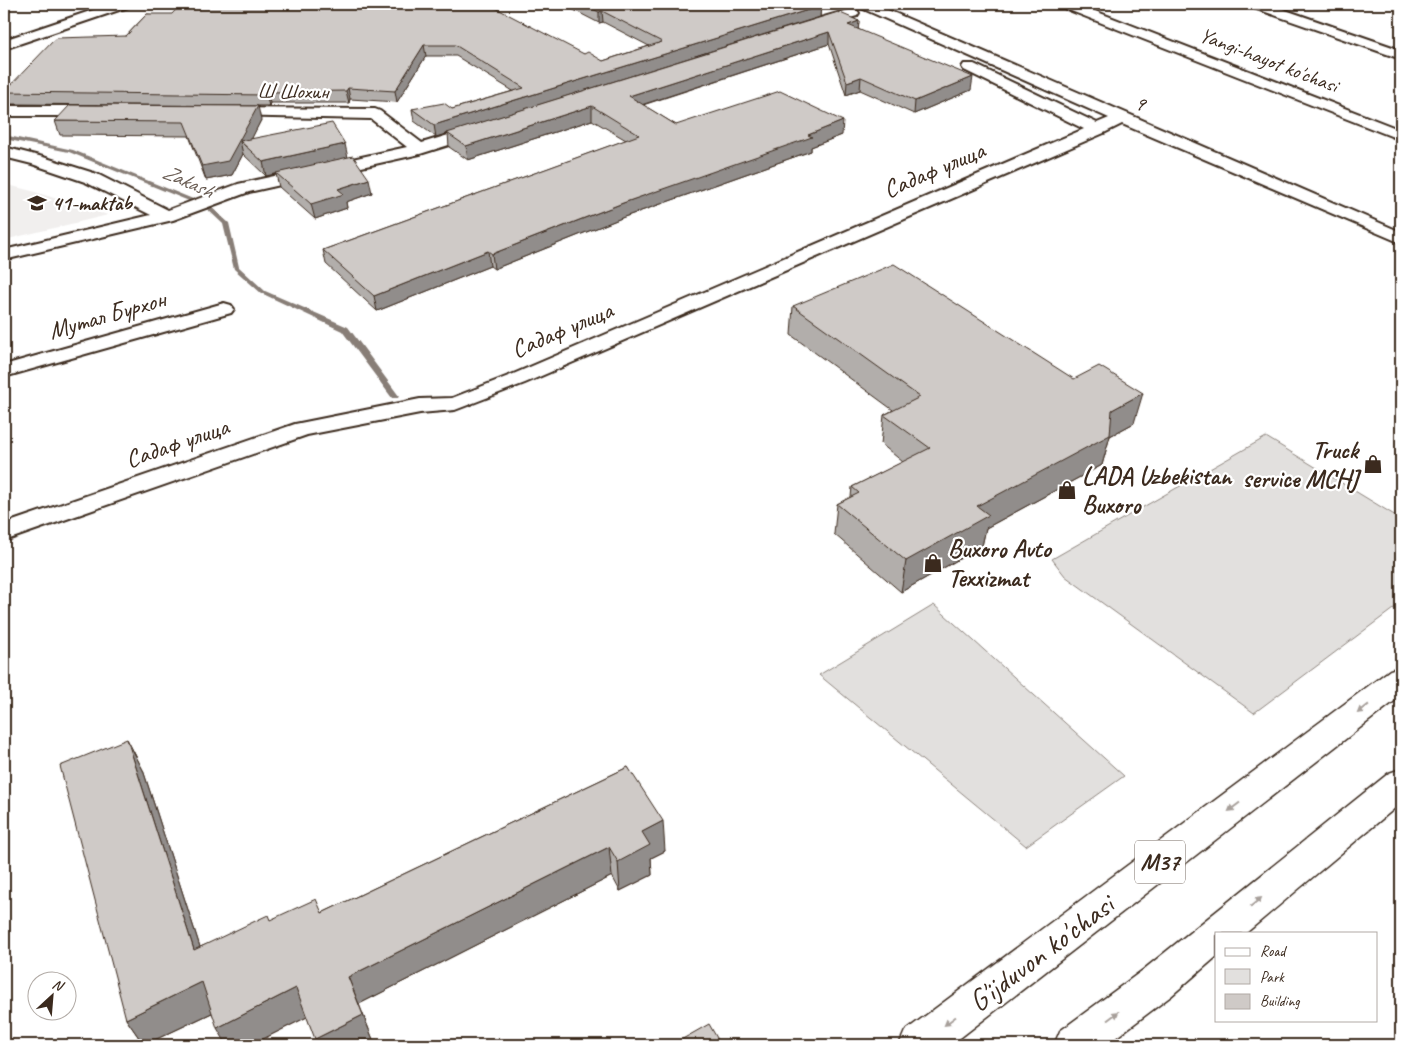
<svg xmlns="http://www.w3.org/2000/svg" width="1405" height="1049" viewBox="0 0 1405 1049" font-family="Caveat,sans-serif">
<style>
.built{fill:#f1efee}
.green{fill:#e2e0de;stroke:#8e857e}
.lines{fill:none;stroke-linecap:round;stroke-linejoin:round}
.stream{fill:#887e77;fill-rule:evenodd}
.street-casing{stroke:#3b2a1e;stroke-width:4}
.primary-casing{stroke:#3b2a1e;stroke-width:3}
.street{fill:#fff;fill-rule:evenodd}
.primary{fill:#fff;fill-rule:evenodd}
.wall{fill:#b2aeab;stroke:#3b2a1e}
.shaded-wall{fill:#918d8b;stroke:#3b2a1e}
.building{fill:#cfcac7;stroke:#3b2a1e}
.oneway{fill:#a79f9a}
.labels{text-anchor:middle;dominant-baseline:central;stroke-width:4.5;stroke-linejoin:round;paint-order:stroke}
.far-street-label{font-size:21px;fill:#3b2a1e;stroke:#fff}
.far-water-label{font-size:21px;font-style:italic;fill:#685b52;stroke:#fff}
.far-poi-label{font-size:21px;font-weight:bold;fill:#3b2a1e;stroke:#fff;text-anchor:start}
.shield{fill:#fff;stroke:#766a62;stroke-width:1}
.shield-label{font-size:24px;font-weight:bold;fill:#3b2a1e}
.street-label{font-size:25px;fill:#3b2a1e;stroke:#fff}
.poi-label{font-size:25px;font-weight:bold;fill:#3b2a1e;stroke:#fff;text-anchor:start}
.near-street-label{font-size:30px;fill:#3b2a1e;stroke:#fff}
</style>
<rect width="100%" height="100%" fill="#fff"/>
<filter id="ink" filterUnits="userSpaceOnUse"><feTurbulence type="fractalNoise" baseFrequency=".02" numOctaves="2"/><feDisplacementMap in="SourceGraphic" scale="10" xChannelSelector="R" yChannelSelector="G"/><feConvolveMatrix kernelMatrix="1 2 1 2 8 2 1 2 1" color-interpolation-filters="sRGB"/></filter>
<g filter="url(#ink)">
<path class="built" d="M4 184 32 191 108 215 4 240Z"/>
<g class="green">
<path d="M1266 437 1401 519V603L1254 713 1065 576 1052 559Z"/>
<path d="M934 605 1124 776 1026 846 819 675Z"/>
</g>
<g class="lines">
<path class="stream" d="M4 135 73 150 210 206 229 223 239 267 265 291 348 327 399 396 398 398H392L342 331 261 293 234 269 223 224 206 208 69 152 4 139Z"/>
<g class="street-casing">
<g id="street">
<path d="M111 4H130L128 7 4 49V40Z"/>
<path d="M857 4H874L1401 232V243L1122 124 1104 133 525 383 455 410 420 413 307 435 4 541V524L295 424 420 399 452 398 511 375 1084 129 964 70 962 67 964 64H974L1097 123 1109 118 859 7Z"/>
<path d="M1059 4H1077L1401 130V140L1061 7Z"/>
<path d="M1249 4H1268L1401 50V59L1251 7Z"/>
<path d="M852 9 857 10 859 13 857 16 815 28 808 24 810 21Z"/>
<path d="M4 106H96L101 108 104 111 101 114 96 116H4Z"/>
<path d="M227 108 375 109 380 111 422 143 478 126 484 128 486 131 484 134 420 154 249 192 173 220 4 260V250L151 215 85 182 32 164 4 157V147L43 157 97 174 168 210 238 184 407 147 371 119 222 116 219 113 222 110Z"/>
<path d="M224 303 231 305 234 309 231 313 4 377V365Z"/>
</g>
</g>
<g class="primary-casing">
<g id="primary">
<path d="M1401 667V696L951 1045H899L905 1031 1390 670Z"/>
<path d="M1401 769V803L1246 933H1216V957L1171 996 1106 1045H1054L1060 1031 1143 970 1389 773Z"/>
</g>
</g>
<use href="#street" class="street"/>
<use href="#primary" class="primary"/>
</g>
<g class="wall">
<path d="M562 4H815L821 6 820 17 567 96 859 21 858 29 971 90 914 114 860 90 846 95 829 44 643 105 676 125 842 135 811 147V151L624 217 494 269 490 266 377 311 326 264 323 250 626 140 592 120 468 160 449 147 448 133 436 137 414 121 412 109H452L513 91 456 56H426L397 102 350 99 349 103H270L269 106 8 104 4 93 126 36 147 14 584 54 603 61 649 46 603 22 599 23Z"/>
<path d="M261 120 251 139 348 157 372 193 346 202 347 208 315 219 279 187 276 174 266 176 243 154 232 175 206 180 189 136 60 135 55 121Z"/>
<path d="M793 306 1134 423 1110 436 1102 465 986 528 982 546 901 592 834 534 837 504 851 497 852 487 903 462 881 444 884 415 893 410 791 335Z"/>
<path d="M127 739 143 770 200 947 271 920 322 913 628 767 665 851 651 858 652 875 620 891 612 876 359 1004 374 1042 368 1045H318L307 1017 251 1045H227L212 1013 144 1045 126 1019Z"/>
</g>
<g class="shaded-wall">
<path d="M821 6 820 17 436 137 434 125Z"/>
<path d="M602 11 603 22 599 23V12Z"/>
<path d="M859 21 858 33 848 25Z"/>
<path d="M829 32V44L629 109V96Z"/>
<path d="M424 45 426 56 397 102 395 91Z"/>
<path d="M861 77 860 90 846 95 847 82Z"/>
<path d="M973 77 971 90 914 114 915 101Z"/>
<path d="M348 88 350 99 349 103 346 91Z"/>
<path d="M267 92 270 103 269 106 266 95Z"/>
<path d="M258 106 261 120 247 148 240 141 243 154 232 175 206 180 202 166Z"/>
<path d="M592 106V120L468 160 466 146Z"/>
<path d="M843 121 842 135 811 147V151L624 217 494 269 492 254 623 203 808 135Z"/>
<path d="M345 144 348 158 266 176 263 162Z"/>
<path d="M369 179 372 193 346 202 347 208 315 219 311 204 338 189Z"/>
<path d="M488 251 490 266 377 311 374 296Z"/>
<path d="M1143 393 1134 423 1110 436 1102 465 986 528 982 546 901 592 906 561 977 506 1112 410Z"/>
<path d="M127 739 143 770 210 978 194 950Z"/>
<path d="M663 821 665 851 651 858 652 875 620 891 618 862 642 832Z"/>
<path d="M609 847 612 876 359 1004 348 977Z"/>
<path d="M202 982 218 1010 144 1045 126 1019Z"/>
<path d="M296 988 309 1016 251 1045H227L217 1028Z"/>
<path d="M363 1015 374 1042 368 1045H318L315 1039Z"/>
</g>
<g class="building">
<path d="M181 4H488L584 54 588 52 603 61 662 42 602 11 599 12 582 4H815L821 6 434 125 412 109 444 103 452 109 524 88 455 45H424L395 91 348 88 346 91 267 92 266 95 4 92 56 38 126 36 147 14H172Z"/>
<path d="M838 12 859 21 848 25 973 77 915 101 861 77 847 82 829 32 629 96 676 125 780 91 843 121 808 135 812 137 623 203 492 254 488 251 374 296 323 250 639 135 592 106 466 146 447 133Z"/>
<path d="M70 105 258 106 228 161 202 166 184 122 55 121Z"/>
<path d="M332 123 345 144 263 162 240 141Z"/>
<path d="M353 156 369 179 338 189 344 194 311 204 276 173Z"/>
<path d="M894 264 1074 379 1099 366 1143 393 1112 410 1110 435 977 506 989 515 906 561 837 504 859 493 852 487 930 448 884 415 920 397 793 306Z"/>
<path d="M127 739 194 950 268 915 270 920 316 899 322 913 628 767 663 821 642 832 650 845 618 862 609 847 348 977 363 1015 315 1039 296 988 217 1028 202 982 126 1019 60 766Z"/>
<path d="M709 1024 721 1045H672Z"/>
</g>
<defs><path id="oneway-solid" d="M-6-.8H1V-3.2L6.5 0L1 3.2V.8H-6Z" transform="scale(1.25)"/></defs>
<g class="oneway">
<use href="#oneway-solid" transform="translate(1363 709) rotate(142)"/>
<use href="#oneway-solid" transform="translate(1234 807) rotate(143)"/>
<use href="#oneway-solid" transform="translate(1256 902) rotate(-39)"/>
<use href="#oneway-solid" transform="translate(1113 1016) rotate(-37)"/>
<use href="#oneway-solid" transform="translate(950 1021) rotate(143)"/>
</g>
</g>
<defs>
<g id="school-bare" transform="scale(1.5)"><path d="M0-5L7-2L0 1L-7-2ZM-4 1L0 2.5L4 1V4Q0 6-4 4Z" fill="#3b2a1e" stroke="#fff" stroke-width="2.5" paint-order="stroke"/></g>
<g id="shop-bare" transform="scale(1.5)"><path d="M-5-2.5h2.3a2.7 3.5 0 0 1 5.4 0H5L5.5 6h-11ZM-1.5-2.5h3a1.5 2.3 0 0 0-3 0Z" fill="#3b2a1e" stroke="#fff" stroke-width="2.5" paint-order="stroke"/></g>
</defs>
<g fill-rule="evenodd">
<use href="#school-bare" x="37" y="203"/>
<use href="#shop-bare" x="1373" y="464"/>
<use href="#shop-bare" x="1067" y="490"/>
<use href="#shop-bare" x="933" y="563"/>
</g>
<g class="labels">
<g class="far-street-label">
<text transform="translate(1269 60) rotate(21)">Yangi-hayot ko'chasi</text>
<text transform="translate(293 91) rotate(1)">Ш Шохин</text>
<text transform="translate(1140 103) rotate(23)">9</text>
</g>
<g class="far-water-label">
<text transform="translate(188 181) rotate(24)">Zakash</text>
</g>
<g class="far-poi-label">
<text x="52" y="203">41-maktab</text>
</g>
<rect class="shield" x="1135" y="840.5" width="50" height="43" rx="4"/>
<g class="shield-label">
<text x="1160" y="862">M37</text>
</g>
<g class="street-label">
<text transform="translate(934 170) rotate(-23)">Садаф улица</text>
<text transform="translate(107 315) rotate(-16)">Мутал Бурхон</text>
<text transform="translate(562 330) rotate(-23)">Садаф улица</text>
<text transform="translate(177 443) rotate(-19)">Садаф улица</text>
</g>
<g class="poi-label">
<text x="1358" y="450" text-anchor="end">Truck<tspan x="1358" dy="29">service MCHJ</tspan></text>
<text x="1082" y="476">LADA Uzbekistan<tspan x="1082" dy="29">Buxoro</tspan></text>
<text x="948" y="549">Buxoro Avto<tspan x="948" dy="29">Texxizmat</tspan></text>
</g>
<g class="near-street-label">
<text transform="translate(1041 953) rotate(-37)">G'ijduvon ko'chasi</text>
</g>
</g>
<rect width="1405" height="1049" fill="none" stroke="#fff" stroke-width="20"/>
<rect x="10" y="10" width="1385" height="1029" fill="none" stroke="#3b2a1e" stroke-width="2" filter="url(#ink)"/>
<rect x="1215" y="932" width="162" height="90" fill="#ffffff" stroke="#b1aaa5"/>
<rect x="1225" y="948" width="25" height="8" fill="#ffffff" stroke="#b1aaa5"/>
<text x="1260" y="956" font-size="15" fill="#3b2a1e">Road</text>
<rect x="1225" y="969" width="25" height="15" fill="#e2e0de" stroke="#b1aaa5"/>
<text x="1260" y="982" font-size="15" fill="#3b2a1e">Park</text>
<rect x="1225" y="994" width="25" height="15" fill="#cfcac7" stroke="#b1aaa5"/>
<text x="1260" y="1006" font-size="15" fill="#3b2a1e">Building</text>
<g transform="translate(52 996) rotate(26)"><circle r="24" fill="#ffffff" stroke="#b1aaa5"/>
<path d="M0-4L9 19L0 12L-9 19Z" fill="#3b2a1e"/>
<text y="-8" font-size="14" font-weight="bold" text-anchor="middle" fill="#3b2a1e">N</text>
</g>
</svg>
